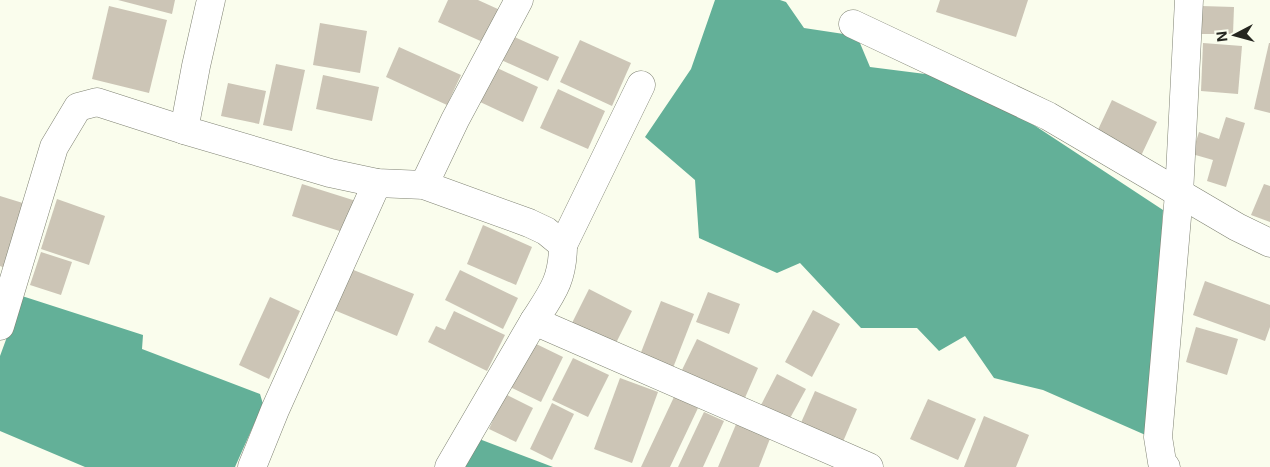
<svg xmlns="http://www.w3.org/2000/svg" width="1270" height="467" viewBox="0 0 1270 467" font-family="Inter,sans-serif">
<style>
.water{fill:#63b098}
.building{fill:#ccc5b6}
.lines{fill:none;stroke-linecap:round;stroke-linejoin:round}
.minor-casing{stroke:#7f8273;stroke-width:29}
.minor{stroke:#fff;stroke-width:28}
</style>
<rect width="100%" height="100%" fill="#fafded"/>
<g class="water">
<path d="M715 0H780L786 2 804 28 857 36 870 67 949 77 993 98 1163 210 1150 437 1043 390 994 378 965 336 939 351 917 328H861L800 263 777 273 699 238 695 180 645 137 691 69Z"/>
<path d="M22 296 143 335 142 349 260 394 263 404 235 467H85L0 431V356Z"/>
<path d="M474 437 553 467H462Z"/>
</g>
<g class="building">
<path d="M118 0H175L172 14Z"/>
<path d="M448 0H478L500 10 485 43 438 22Z"/>
<path d="M940 0H1028L1016 37 936 12Z"/>
<path d="M109 6 167 20 149 93 92 79Z"/>
<path d="M1201 6 1234 7 1233 34H1200Z"/>
<path d="M320 23 367 31 360 73 313 65Z"/>
<path d="M510 35 559 57 548 81 499 59Z"/>
<path d="M580 40 631 63 612 106 560 82Z"/>
<path d="M1203 43 1242 46 1238 94 1201 91Z"/>
<path d="M1269 43H1270V113L1254 109Z"/>
<path d="M399 47 461 75 447 105 386 77Z"/>
<path d="M276 64 305 70 292 131 263 125Z"/>
<path d="M493 66 538 87 523 122 478 101Z"/>
<path d="M323 75 379 87 372 121 316 109Z"/>
<path d="M228 83 266 91 259 124 221 116Z"/>
<path d="M558 89 605 111 588 149 540 128Z"/>
<path d="M1112 100 1157 122 1140 158 1095 136Z"/>
<path d="M1226 117 1245 123 1226 187 1207 181 1213 160 1192 154 1199 132 1219 139Z"/>
<path d="M302 184 356 201 346 233 292 216Z"/>
<path d="M1264 184 1270 186V222L1251 215Z"/>
<path d="M0 196 26 204 5 268 0 266Z"/>
<path d="M57 199 105 216 89 265 41 249Z"/>
<path d="M483 225 532 247 516 285 467 264Z"/>
<path d="M41 252 72 262 61 295 30 285Z"/>
<path d="M351 269 414 294 397 336 334 310Z"/>
<path d="M460 270 518 298 503 329 445 300Z"/>
<path d="M1205 281 1270 305V327L1265 341 1193 315Z"/>
<path d="M589 289 632 311 614 347 571 325Z"/>
<path d="M708 292 740 304 729 334 696 322Z"/>
<path d="M270 297 300 311 269 379 239 365Z"/>
<path d="M661 301 694 314 671 373 638 360Z"/>
<path d="M813 310 840 324 812 377 785 362Z"/>
<path d="M454 311 505 335 487 371 428 342 436 326 445 330Z"/>
<path d="M1196 327 1238 339 1227 375 1186 362Z"/>
<path d="M697 339 758 368 744 400 682 370Z"/>
<path d="M528 340 563 357 541 402 506 385Z"/>
<path d="M573 358 609 375 588 417 552 400Z"/>
<path d="M777 374 806 389 789 420 761 405Z"/>
<path d="M620 378 658 392 632 463 594 449Z"/>
<path d="M815 391 857 409 842 444 800 425Z"/>
<path d="M505 394 533 408 516 442 489 429Z"/>
<path d="M674 397 698 408 670 467H641Z"/>
<path d="M928 399 976 419 958 460 910 439Z"/>
<path d="M552 403 574 414 552 460 530 449Z"/>
<path d="M704 412 724 421 703 467H678Z"/>
<path d="M984 416 1029 435 1016 467H964Z"/>
<path d="M737 422 771 436 759 467H718Z"/>
</g>
<g class="lines">
<g class="minor-casing">
<g id="minor">
<path d="M211 0 196 66 184 130 330 173 377 183 424 185 529 223 546 231 563 245C563 280 552 293 534 321L869 467"/>
<path d="M853 24 1048 116 1237 227 1270 243"/>
<path d="M424 185 455 120 519 0"/>
<path d="M563 245 641 85"/>
<path d="M0 326 54 147 78 107 97 102 184 130"/>
<path d="M252 467 275 410 377 183"/>
<path d="M449 467 534 321"/>
<path d="M1166 467 1162 462 1158 437 1179 194 1189 0"/>
</g>
</g>
<use href="#minor" class="minor"/>
</g>
<g transform="translate(1235 35) rotate(264)" stroke="#fafded" stroke-width="4" paint-order="stroke">
<path d="M0-4L9 19L0 12L-9 19Z" fill="#252620"/>
<text y="-8" font-size="14" font-weight="bold" text-anchor="middle" fill="#252620">N</text>
</g>
</svg>
